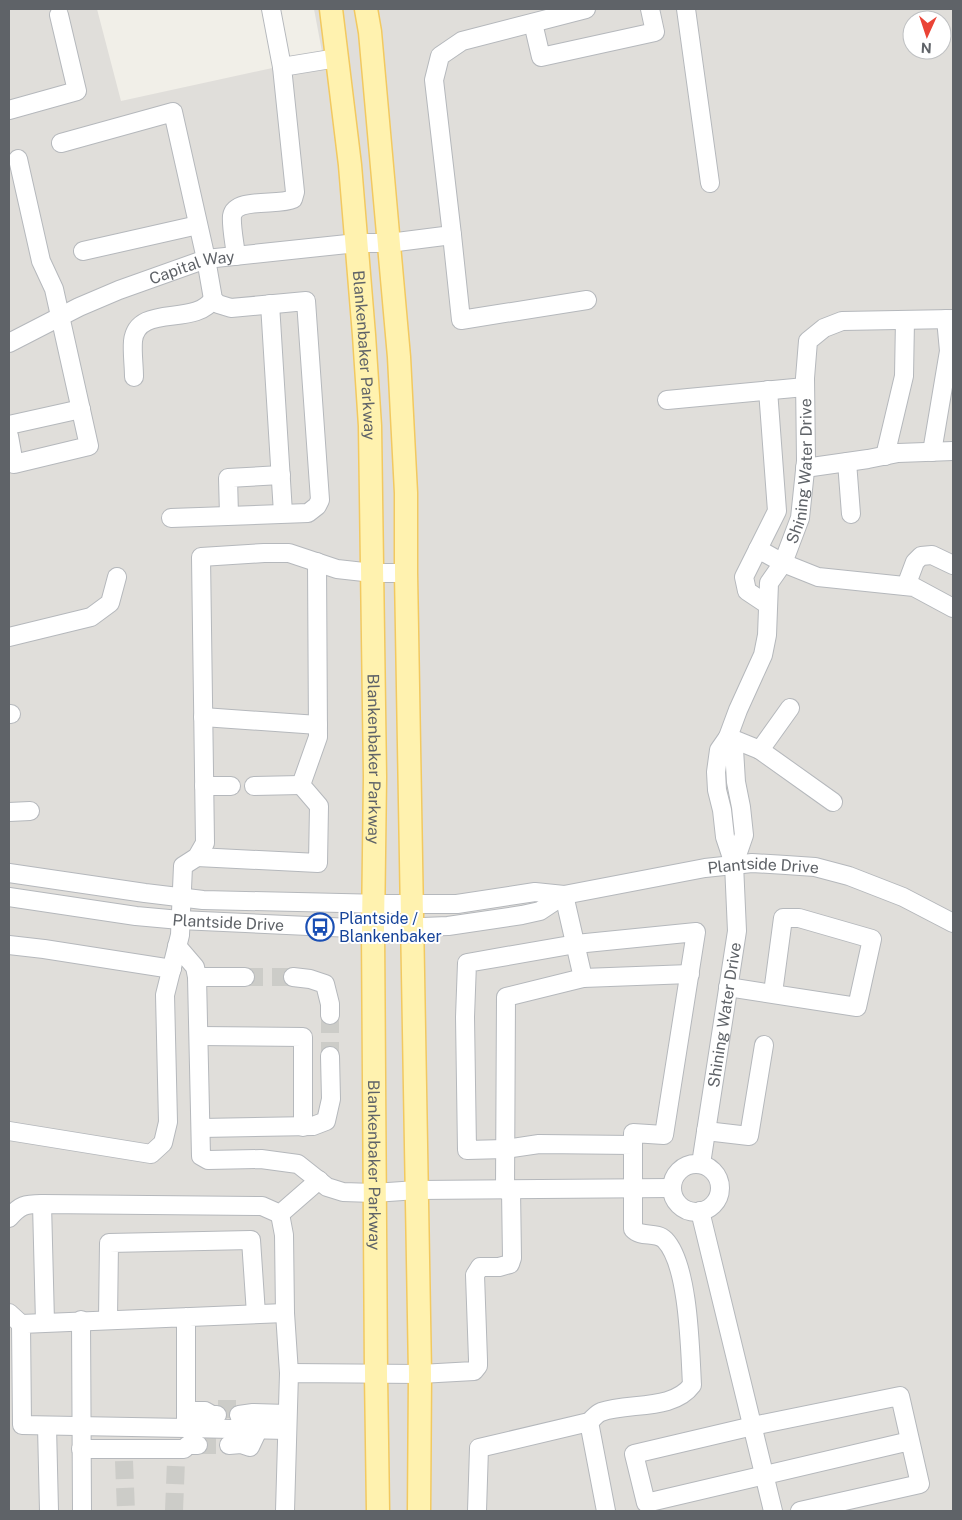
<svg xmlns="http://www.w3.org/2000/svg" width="962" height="1520" viewBox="0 0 962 1520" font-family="'Public Sans',sans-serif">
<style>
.industrial{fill:#e0deda;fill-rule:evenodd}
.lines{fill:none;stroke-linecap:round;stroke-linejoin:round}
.minor-tunnel{stroke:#ccccc8;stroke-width:18;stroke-dasharray:18 9;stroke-linecap:butt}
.minor-casing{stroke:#b5b8bc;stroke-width:20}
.major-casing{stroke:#f2c960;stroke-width:25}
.minor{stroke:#fff;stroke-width:18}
.major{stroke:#fff2af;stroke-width:22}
.labels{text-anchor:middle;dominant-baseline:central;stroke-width:4;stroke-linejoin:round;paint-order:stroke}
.street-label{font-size:16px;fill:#5f6368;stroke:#fff}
.transit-label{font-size:16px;fill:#164399;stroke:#fff;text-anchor:start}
</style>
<rect width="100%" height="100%" fill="#f1efe8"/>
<path class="industrial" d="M9 9H97L121 101 323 57 314 9H953V1511H9ZM912 20H942V50H912Z"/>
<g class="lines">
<g class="minor-tunnel">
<path d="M245 977H293"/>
<path d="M330 1015V1056"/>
<path d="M218 1409H239"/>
<path d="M198 1445H229"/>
<path d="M124 1461 126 1511"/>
<path d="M174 1511 176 1461"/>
</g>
<g class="minor-casing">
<g id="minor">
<path d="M271 9 282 67"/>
<path d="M686 9 710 183"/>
<path d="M533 23 541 57 655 32 650 9"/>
<path d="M9 110 77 91 59 15"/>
<path d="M61 143 173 112 206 259 213 299 218 304 231 308 306 301 320 500 317 506 308 513 171 518"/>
<path d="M452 235 461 320 587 300"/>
<path d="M83 251 198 225"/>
<path d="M236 256C235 245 231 227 232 216 235 197 279 206 293 199L295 192 282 67 337 58"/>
<path d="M270 304 283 513"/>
<path id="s1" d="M9 343 79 307 119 290 206 259 357 243H389L452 235 434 80 440 56 462 41 586 9"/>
<path d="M134 377C134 365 132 353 133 341 137 303 196 327 213 299"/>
<path d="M667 400 805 387"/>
<path d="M9 425 81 409"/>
<path d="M9 436 14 464 89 446 54 289 41 261 18 159"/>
<path d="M932 452 949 351 946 319"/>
<path d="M885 456 904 376 905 320"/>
<path d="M847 462 851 514"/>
<path d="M805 468 868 459 898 453 953 451"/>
<path d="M229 515 228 478 281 475"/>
<path d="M758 549 783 563 818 577 914 587 953 608"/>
<path d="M906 586 915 562 921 556 932 555 953 565"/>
<path d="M768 605 747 591 744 577 777 511 768 390"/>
<path d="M9 637 91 617 110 603 117 577"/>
<path d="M9 714H11"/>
<path d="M203 717 318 725"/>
<path d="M728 737 734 749 736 782 741 807 744 835 734 864"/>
<path d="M728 737 760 750 790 708"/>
<path d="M760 750 833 802"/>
<path d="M204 786H231"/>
<path d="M254 786 301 785"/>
<path d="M9 812 30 811"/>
<path d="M197 857 318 863 319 806 301 785 318 737 317 562"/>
<path id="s2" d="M9 873 145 893 203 900 385 904H457L535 892 564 895 705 868 752 863 786 865 815 867 849 876 903 897 953 923"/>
<path id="s3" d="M9 897 136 916 180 920 373 929 448 926 522 915 540 911 564 895"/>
<path d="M9 945 44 949 172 969"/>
<path d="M177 946 195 967 197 977 201 1156 208 1160 261 1159 298 1164 327 1187 343 1192 374 1193 417 1190 672 1188"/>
<path d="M197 977H245"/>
<path d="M293 977 310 979 325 984 330 1004V1015"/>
<path d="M583 978 690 974"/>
<path d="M728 987 857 1007 872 939 799 918H783L773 993"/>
<path d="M199 1036 303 1037V1127"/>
<path d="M201 1128 313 1126 326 1121 331 1099 330 1056"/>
<path d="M9 1131 151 1154 163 1143 168 1122 165 995 180 935 183 866 197 857 205 843 201 557 264 553H289L337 569 373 573H406"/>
<path d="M706 1131 749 1136 764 1045"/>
<path id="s4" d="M701 1164 737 931 734 864 725 837 722 810 717 790 716 772 719 750 728 737 738 710 763 655 767 635 769 583 783 563 800 518 806 461 805 378 808 341 824 328 842 321 953 319"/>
<circle cx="696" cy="1188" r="24"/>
<path d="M505 1190 506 997 583 978 564 895"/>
<path d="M700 1211 773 1511"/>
<path d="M280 1214 284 1235 285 1313 289 1373"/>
<path d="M9 1218C20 1205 25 1204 42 1204"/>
<path d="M9 1313 21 1324"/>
<path d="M186 1317V1428L22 1425 21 1324 285 1313"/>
<path d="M108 1319 109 1243 251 1240 256 1314"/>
<path d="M81 1320 82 1511"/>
<path d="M45 1322 42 1204 262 1206 280 1214 319 1180"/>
<path d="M186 1411H205L212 1415H217"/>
<path d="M239 1415 253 1413 287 1414"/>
<path d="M589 1422 606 1511"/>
<path d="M47 1426 49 1511"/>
<path d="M186 1428 287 1430"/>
<path d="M229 1445 241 1444 250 1447 258 1430"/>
<path d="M81 1449H184L188 1445H198"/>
<path d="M285 1511 289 1373 420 1374 474 1371 478 1366V1360L475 1275 480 1267H499L510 1264 512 1258 511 1190"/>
<path d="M477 1511 479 1448 589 1422C593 1419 596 1414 601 1412 629 1402 673 1411 692 1385 690 1350 689 1265 665 1240 656 1231 641 1238 633 1229V1133L664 1135 696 932 576 944 467 963 465 1017 467 1150 505 1149 539 1144 633 1145"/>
<path d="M800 1511 920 1484 900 1396 753 1426 634 1454 646 1503 910 1441"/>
</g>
</g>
<g class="major-casing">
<g id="major">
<path id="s5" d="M331 9 350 165 364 335 370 426 375 777 373 929 376 1374 378 1511"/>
<path d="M366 9 370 32 399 357 406 493V573L420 1374 419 1511"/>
</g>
</g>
<use href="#minor" class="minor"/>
<use href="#major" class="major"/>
</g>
<defs>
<g id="bus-ring" transform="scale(1.4375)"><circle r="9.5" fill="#fff" stroke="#1a4fb4" stroke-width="1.5"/><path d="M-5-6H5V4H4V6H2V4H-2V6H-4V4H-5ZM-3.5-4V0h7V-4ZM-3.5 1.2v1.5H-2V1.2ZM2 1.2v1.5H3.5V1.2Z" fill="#1a4fb4"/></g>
</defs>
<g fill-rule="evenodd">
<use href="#bus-ring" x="320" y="927"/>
</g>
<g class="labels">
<g class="street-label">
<text stroke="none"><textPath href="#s1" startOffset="199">Capital Way</textPath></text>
<text stroke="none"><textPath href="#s5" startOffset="348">Blankenbaker Parkway</textPath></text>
<text stroke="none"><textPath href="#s4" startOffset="716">Shining Water Drive</textPath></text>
<text stroke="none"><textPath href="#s5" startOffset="752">Blankenbaker Parkway</textPath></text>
<text stroke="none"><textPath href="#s2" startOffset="760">Plantside Drive</textPath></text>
<text stroke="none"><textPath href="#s3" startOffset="221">Plantside Drive</textPath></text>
<text stroke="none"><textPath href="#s4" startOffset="151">Shining Water Drive</textPath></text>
<text stroke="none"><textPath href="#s5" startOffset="1158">Blankenbaker Parkway</textPath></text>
</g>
<g class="transit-label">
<text x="339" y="918">Plantside /<tspan x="339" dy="18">Blankenbaker</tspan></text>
</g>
</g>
<rect width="962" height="1520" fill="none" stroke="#5f6368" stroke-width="20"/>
<g transform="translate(927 35) rotate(183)"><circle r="24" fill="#ffffff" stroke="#bfc1c3"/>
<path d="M0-4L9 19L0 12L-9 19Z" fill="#ea4335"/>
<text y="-8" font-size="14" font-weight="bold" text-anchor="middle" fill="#5f6368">N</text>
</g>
</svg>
